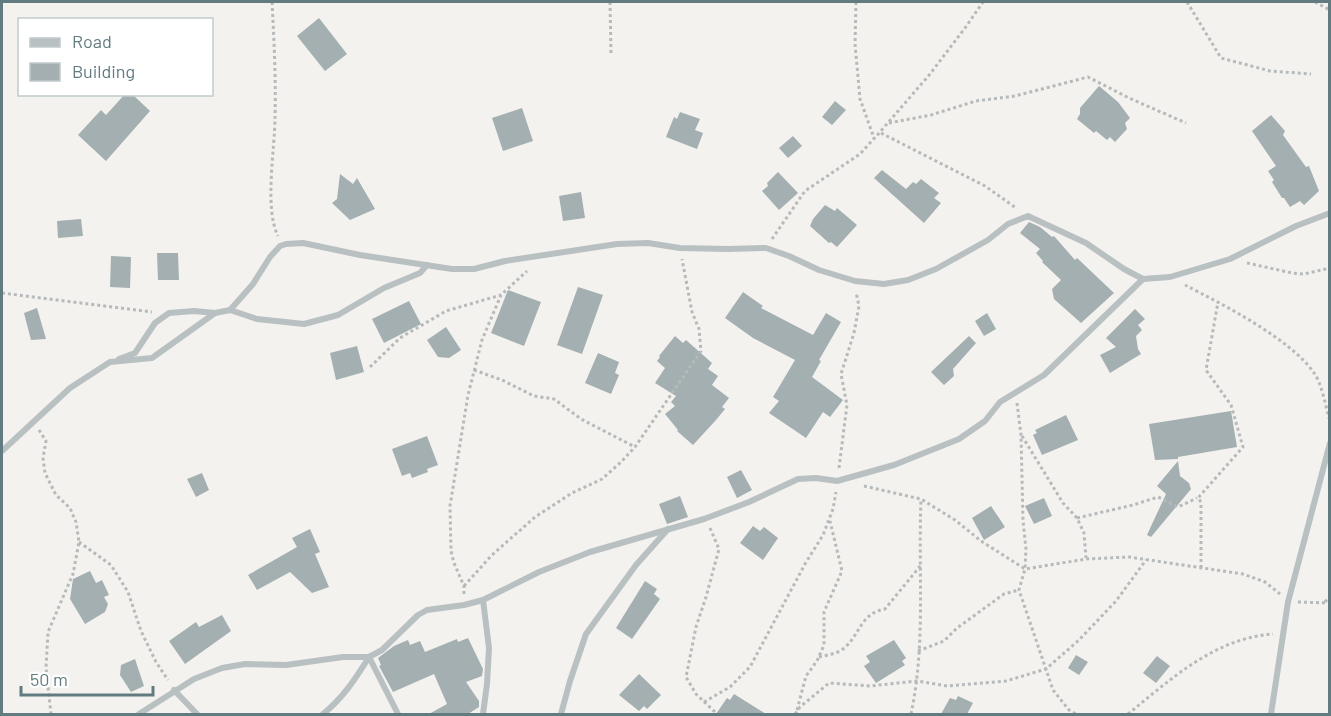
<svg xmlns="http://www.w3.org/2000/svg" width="1331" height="716" viewBox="0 0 1331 716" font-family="Barlow,sans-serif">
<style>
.building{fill:#a3afb1}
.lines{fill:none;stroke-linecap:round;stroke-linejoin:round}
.path{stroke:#b6babb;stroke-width:3;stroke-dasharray:3 3;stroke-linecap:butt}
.minor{stroke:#b9c0c2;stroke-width:6}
</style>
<rect width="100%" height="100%" fill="#f4f2ef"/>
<g class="building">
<path d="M319 18 347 54 325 71 297 36Z"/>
<path d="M1099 86 1118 102 1130 118 1125 123 1127 129 1115 142 1110 137 1107 140 1096 131 1094 133 1077 119 1080 114V108Z"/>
<path d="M125 94H132L150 111 106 161 78 135 101 110 106 115Z"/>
<path d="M835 101 846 110 832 125 822 117Z"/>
<path d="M522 108 533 141 503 151 492 118Z"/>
<path d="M680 112 700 119 695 130 703 133 697 149 666 137 674 117 677 119Z"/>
<path d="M1271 115 1285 131 1283 135 1306 167 1309 166 1319 191 1304 205 1300 201 1290 207 1284 198H1282L1272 182 1274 180 1268 171 1276 166 1252 131Z"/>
<path d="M793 136 802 146 788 158 779 148Z"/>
<path d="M882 170 906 189 913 182 916 184 921 179 939 193 934 198 941 203 924 223 874 178Z"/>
<path d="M778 172 798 193 779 210 762 191 768 186 767 183Z"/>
<path d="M340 174 353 184 357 178 375 209 350 220 332 203 337 199Z"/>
<path d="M581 192 585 218 563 221 559 196Z"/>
<path d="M825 205 835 211 837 208 857 225 837 247 831 242 829 243 810 226 813 219Z"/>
<path d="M81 219 83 236 58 238 57 221Z"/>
<path d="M1029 222 1040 227 1052 237 1054 236 1075 260 1077 258 1114 293 1081 323 1054 299 1052 289 1061 280 1042 262 1043 261 1036 253 1040 249 1020 233Z"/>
<path d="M157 253H178L179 280H158Z"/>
<path d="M111 256 131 257 130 288 110 287Z"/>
<path d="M578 287 603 295 582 354 557 345Z"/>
<path d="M508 290 541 302 524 346 491 333Z"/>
<path d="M743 292 763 306 761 308 813 335 826 313 841 322 819 360 821 361 812 377 843 400 830 417 823 412 806 438 769 413 779 401 773 397 795 360 753 338 725 318Z"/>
<path d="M409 301 421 324 384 343 372 319Z"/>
<path d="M37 308 46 339 31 340 24 313Z"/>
<path d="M1135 309 1145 319 1138 325 1142 330 1136 336 1138 349 1141 354 1110 373 1100 355 1116 347 1106 338Z"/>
<path d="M987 313 996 329 984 336 975 321Z"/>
<path d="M446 327 461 350 449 358 438 357 427 340Z"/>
<path d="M675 336 683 343 686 340 712 363 708 369 718 376 712 385 729 398 722 407 725 409 716 420 693 445 677 431 678 430 665 414 675 406 671 402 676 396 655 383 665 368 657 361 660 357 659 356Z"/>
<path d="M969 336 976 343 953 369 954 376 944 385 931 372Z"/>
<path d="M357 346 364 372 336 380 330 353Z"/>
<path d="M598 353 619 362 615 373 619 375 611 394 585 383Z"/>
<path d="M1231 411 1237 447 1178 457V459L1155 460 1149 424Z"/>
<path d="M1066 415 1078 440 1042 455 1033 435 1037 433 1035 430Z"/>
<path d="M427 436 438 465 427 469 428 472 412 478 410 473 402 476 392 449Z"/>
<path d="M1178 461 1180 476 1189 483 1191 489 1151 537 1147 535 1166 494 1157 486Z"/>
<path d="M741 470 752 490 737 498 727 477Z"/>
<path d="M202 473 209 490 196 497 187 479Z"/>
<path d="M680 496 688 517 667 524 659 504Z"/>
<path d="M1044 498 1052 516 1034 524 1025 506Z"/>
<path d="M991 506 1005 527 984 540 972 518Z"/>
<path d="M753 526 760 531 764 527 778 538 763 560 740 543Z"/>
<path d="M310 529 320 552 315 554 329 587 312 593 290 572 257 590 248 575 297 547 292 538Z"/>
<path d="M90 571 96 583 102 580 109 595 104 597 108 604 105 612 85 624 70 599 73 579Z"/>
<path d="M645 581 657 589 654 594 660 599 632 639 616 628Z"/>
<path d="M222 615 231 631 185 664 169 641 196 622 199 627Z"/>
<path d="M468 638 483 669 482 676 466 682 479 701V707L468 714H429L447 704 434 674 393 692 379 666 381 665 378 658 394 646 408 640 410 645 420 641 425 652 457 639 458 642Z"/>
<path d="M894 640 906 658 902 661 905 665 876 683 864 666 870 662 866 656Z"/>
<path d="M1076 655 1088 662 1079 675 1068 668Z"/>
<path d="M1157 656 1170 666 1156 683 1143 673Z"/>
<path d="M135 659 144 686 131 692 120 675 121 665Z"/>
<path d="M639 674 661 695 647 709 644 706 639 711 619 695Z"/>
<path d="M734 694 766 714H716L727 698 730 700Z"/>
<path d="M958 696 973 703 967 714H941L950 698 956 700Z"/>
</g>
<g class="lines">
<g class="path">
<path d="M272 2C274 40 276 78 275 117 275 149 264 208 278 236"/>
<path d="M610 2 611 53"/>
<path d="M856 2 855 44 860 99 874 138"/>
<path d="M1187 2 1221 58 1270 71 1311 74"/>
<path d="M1315 2 1330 10"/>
<path d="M889 123 931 115 976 101 1015 96 1088 77 1129 98 1186 123"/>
<path d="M881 133 985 186 1016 208"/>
<path d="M772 239 805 191 860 154 880 132 930 74 965 28 983 2"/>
<path d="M1247 263 1292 273 1304 274 1330 268"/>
<path d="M1185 285C1222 304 1291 339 1314 373 1323 386 1325 406 1330 421"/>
<path d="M2 293 152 312"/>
<path d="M370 367 400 338 446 311 501 295"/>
<path d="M474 370 502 380 534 396 554 399 581 419 635 447"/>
<path d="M1017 403 1021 435 1023 521 1026 549 1025 569 1019 590 1053 690 1069 710 1076 714"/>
<path d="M39 430 46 441 43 458 45 473 56 495 70 508 76 522 79 542 73 574 48 632 46 668 51 714"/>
<path d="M1022 436 1063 503 1077 518 1084 533 1086 558"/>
<path d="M839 468 847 405 841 374 854 333 859 306 856 292"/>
<path d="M864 486 921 499 955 520 981 541 1025 569 1086 559 1129 557 1243 574 1265 582 1280 594"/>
<path d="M1077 518 1133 505 1158 497 1178 507 1197 498"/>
<path d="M710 528 719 549 706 597 696 627 686 677 696 694 717 714"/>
<path d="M79 542 111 565 128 592 141 631 156 662 168 680"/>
<path d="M1201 568V502L1198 498 1243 447 1231 405 1206 370 1218 302"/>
<path d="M464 586 492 555 535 517 572 493 602 479 621 462 635 447 701 351 699 329 692 312 682 259"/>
<path d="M464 594V586L454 563 451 551 450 506 468 395 482 340 501 295 527 271"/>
<path d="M1298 602 1330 603"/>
<path d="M1325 602 1330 596"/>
<path d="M918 651 944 641 957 628 1004 594 1019 590"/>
<path d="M819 657C827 655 836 654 843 649 860 636 860 613 885 609L921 565"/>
<path d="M704 702 730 687 750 667 805 564 823 535 833 509 836 492"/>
<path d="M797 710 806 676 817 661 824 645V612L842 571 830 521"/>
<path d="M795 714 800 707 829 683 870 686 917 681 947 686 1006 681 1046 669 1079 640 1116 601 1146 560"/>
<path d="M911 714C926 644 918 571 921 499"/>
<path d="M1128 714C1171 679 1215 638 1273 634"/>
</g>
<g class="minor">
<path d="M230 310 253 284 270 257 280 246 286 244 303 243 360 255 452 269H474L505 261 617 244 648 243 680 248 728 249 766 248 789 256 819 270 855 281 884 284 908 280 936 269 988 240 1008 224 1028 216 1086 243 1124 269 1143 279 1170 277 1230 259 1296 226 1330 213"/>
<path d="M119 359 135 353 155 323 169 313 194 311 215 313"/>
<path d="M2 451 70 388 110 362 152 358 215 313 230 310 257 319 304 324 338 315 384 288 420 273 427 265"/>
<path d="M369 657 398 714"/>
<path d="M174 690 197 714"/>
<path d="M139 714 194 679 222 668 245 664 286 665 343 657H369L382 650 418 615 427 610 464 605 483 600 539 572 590 552 704 519 749 502 798 479 816 478 837 481 894 465 959 439 985 421 1000 402 1044 375 1143 279"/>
<path d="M323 714C343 698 356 678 369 657"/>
<path d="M483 714 487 684 489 648 483 600"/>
<path d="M561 714 570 681 586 634 636 565 668 529"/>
<path d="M1271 714 1288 602 1330 443"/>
</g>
</g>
<rect width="1331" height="716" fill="none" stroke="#627b80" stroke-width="6"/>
<rect x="18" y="18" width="195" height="78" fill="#ffffff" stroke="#c0cacc" stroke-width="1.5"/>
<rect x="30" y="38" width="30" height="9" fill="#b9c0c2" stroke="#c0cacc" stroke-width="1.5"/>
<text x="72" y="48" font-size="18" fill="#627b80">Road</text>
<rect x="30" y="63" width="30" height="18" fill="#a3afb1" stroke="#c0cacc" stroke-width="1.5"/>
<text x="72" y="78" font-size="18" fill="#627b80">Building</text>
<path d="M21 686v9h132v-9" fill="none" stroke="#627b80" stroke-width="3"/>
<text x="30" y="686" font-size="18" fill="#627b80" stroke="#ffffff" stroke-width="4.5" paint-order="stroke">50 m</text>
</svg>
